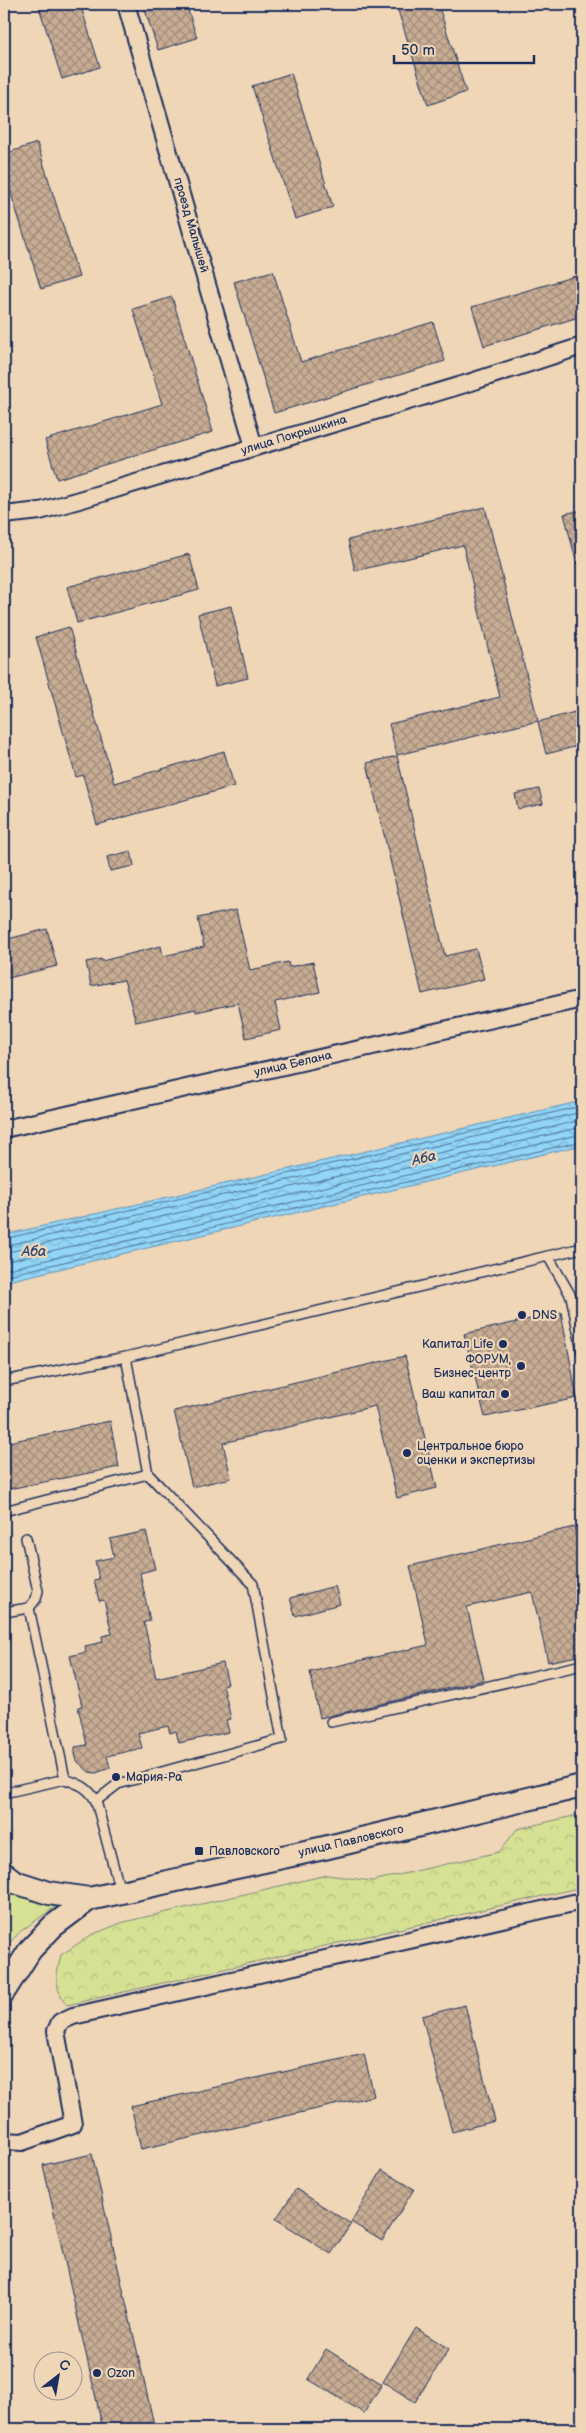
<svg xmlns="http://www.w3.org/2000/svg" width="586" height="2433" viewBox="0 0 586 2433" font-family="'Balsamiq Sans',sans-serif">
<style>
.green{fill:#d6e194;stroke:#788879}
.forest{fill:url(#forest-crowns);stroke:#788879}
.water{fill:url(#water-waves);stroke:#6393b9}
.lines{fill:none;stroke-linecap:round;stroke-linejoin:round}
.shore{stroke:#4b719a;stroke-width:1}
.building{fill:url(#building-cross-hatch);stroke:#1b2f5e}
.service-casing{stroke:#1b2f5e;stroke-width:12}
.minor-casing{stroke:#1b2f5e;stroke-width:20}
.secondary-casing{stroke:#1b2f5e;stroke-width:26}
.service{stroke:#efd6b7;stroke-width:9}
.minor{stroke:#efd6b7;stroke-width:16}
.secondary{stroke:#efd6b7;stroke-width:22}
.poi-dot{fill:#1b2f5e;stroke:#efd6b7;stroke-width:2}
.labels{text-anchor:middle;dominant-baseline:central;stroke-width:4.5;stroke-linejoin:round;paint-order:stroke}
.street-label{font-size:12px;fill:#1b2f5e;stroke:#efd6b7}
.poi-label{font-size:12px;fill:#1b2f5e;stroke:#efd6b7;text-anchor:start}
.water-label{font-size:14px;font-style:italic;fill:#2d4875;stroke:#efd6b7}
</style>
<defs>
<pattern id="forest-crowns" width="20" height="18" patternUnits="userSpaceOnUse" patternTransform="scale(1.25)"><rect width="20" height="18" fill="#d6e194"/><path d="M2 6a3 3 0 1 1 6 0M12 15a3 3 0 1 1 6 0" fill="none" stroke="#b7c182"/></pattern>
<pattern id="water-waves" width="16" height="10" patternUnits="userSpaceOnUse" patternTransform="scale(1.25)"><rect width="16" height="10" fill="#93d5f5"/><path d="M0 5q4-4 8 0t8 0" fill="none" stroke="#7eb7d4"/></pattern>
<pattern id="building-cross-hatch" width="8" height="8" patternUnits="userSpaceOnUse" patternTransform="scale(1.25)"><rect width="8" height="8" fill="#c8ad94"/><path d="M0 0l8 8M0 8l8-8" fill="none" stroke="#a28d7c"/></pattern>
</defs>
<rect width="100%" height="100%" fill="#efd6b7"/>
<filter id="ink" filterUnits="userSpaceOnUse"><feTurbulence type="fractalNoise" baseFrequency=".02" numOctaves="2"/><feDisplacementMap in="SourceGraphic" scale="10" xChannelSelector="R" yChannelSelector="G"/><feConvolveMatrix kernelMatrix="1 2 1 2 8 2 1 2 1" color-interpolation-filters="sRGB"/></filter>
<g filter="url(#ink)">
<path class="green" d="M4 1888 55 1907 21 1931 4 1948Z"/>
<path class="forest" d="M582 1814V1887L67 2005C53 1986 56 1977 61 1955L91 1935 124 1922 327 1875 372 1881 499 1852 517 1829Z"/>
<path class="water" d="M582 1101V1145L4 1282V1235Z"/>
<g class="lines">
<g class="shore">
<path d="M4 1239 582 1106"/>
<path d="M4 1246 582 1112"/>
<path d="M4 1253 582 1120"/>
<path d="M4 1262 582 1127"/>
<path d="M4 1270 582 1134"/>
<path d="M4 1276 582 1141"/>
</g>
</g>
<g class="building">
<path d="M38 4H80L100 67 62 79Z"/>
<path d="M143 4H186L197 38 158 50Z"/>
<path d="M396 4H438L466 92 428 105Z"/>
<path d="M291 73 333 207 295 219 252 86Z"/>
<path d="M37 143 79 277 41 289 4 171V154Z"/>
<path d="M273 271 301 362 433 322 445 361 274 413 234 282Z"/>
<path d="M582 274V316L484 346 472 307Z"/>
<path d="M172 297 213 432 57 479 45 440 162 404 133 309Z"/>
<path d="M485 507 538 721 397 755 389 724 500 697 463 545 355 571 348 540Z"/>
<path d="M582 510V564H577L564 514Z"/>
<path d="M189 554 199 590 77 623 67 587Z"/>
<path d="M231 606 248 678 215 686 198 614Z"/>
<path d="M69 627 114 783 224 751 234 786 97 825 83 775 76 777 36 637Z"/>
<path d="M582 710V745L546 754 538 722Z"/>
<path d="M397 756 445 956 476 949 484 979 422 994 367 763Z"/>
<path d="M539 789 543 804 518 809 515 794Z"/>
<path d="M131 851 134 866 110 871 107 857Z"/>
<path d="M236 910 250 970 288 962 289 967 313 962 320 992 275 1002 281 1030 246 1038 238 1003 196 1012V1009L136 1022 124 980 91 986 86 962 101 959 102 961 161 946 163 956 204 947 198 918Z"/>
<path d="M47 929 57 966 4 979V940Z"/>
<path d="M561 1312 577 1398 485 1417 464 1334Z"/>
<path d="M405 1356 437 1488 397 1498 375 1406 223 1443 231 1478 192 1487 174 1411Z"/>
<path d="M110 1421 119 1467 4 1490V1443Z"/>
<path d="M574 1527 582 1562V1655L548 1662 532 1592 467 1607 484 1680 320 1718 310 1672 428 1645 410 1566Z"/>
<path d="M146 1531 155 1569 140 1573 150 1621 144 1622 156 1678 223 1663 228 1684 223 1685 231 1719 226 1720 229 1732 179 1743 176 1731 170 1733 168 1726 138 1733 142 1748 107 1756 110 1768 96 1773 89 1772 77 1761 75 1754V1747L87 1745 78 1707 82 1706 70 1656 86 1652 85 1646 103 1642 102 1636 112 1634 104 1600 99 1601 94 1580 99 1579 95 1561 114 1557 110 1539Z"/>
<path d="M335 1586 340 1604 295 1616 290 1598Z"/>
<path d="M465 2005 495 2121 452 2132 422 2016Z"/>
<path d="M364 2054 374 2096 141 2149 131 2106Z"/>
<path d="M92 2154 155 2429H103L43 2165Z"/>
<path d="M382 2170 414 2189 382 2241 351 2222Z"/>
<path d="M296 2189 351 2224 331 2254 276 2219Z"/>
<path d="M416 2328 449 2349 415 2402 383 2382Z"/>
<path d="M326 2349 382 2384 364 2413 308 2379Z"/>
</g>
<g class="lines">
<g class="service-casing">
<g id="service">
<path d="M548 1256 582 1248"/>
<path d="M4 1381 126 1357 548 1256 571 1296 582 1351"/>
<path d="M4 1511 148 1474"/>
<path d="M26 1538 38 1591 36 1599 29 1608"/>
<path d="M4 1612 29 1608 65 1779C79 1784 88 1787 96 1801L120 1891"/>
<path d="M331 1722 582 1665"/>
<path d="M4 1793 65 1779"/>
<path d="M96 1801 118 1784 282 1739 253 1584 148 1474 126 1357"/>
</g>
</g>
<g class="minor-casing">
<g id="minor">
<path d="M126 4 254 447"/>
<path d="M4 515 40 511 79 500 465 384 582 346"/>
<path d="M4 1129 582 999"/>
<path d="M4 2141 22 2142 73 2124 56 2031 60 2022 73 2016 582 1901"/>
</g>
</g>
<g class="secondary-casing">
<g id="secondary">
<path d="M4 1874 15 1882 49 1893 89 1899 324 1848 582 1786"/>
<path d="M4 1991 30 1950 53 1926 89 1899"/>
</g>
</g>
<use href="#service" class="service"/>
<use href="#minor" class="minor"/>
<use href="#secondary" class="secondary"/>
</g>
</g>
<g class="poi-dot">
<circle cx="522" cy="1315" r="5"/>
<circle cx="503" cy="1344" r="5"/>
<circle cx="521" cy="1366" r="5"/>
<circle cx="505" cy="1394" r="5"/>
<circle cx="407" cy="1453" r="5"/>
<circle cx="116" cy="1777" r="5"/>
<rect x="194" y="1846" width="10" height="10" rx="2.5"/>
<circle cx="97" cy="2373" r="5"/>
</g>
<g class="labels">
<g class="street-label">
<text transform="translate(191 225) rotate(74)">проезд Малышей</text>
<text transform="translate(294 435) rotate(-17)">улица Покрышкина</text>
<text transform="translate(293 1064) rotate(-13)">улица Белана</text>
<text transform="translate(351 1841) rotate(-13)">улица Павловского</text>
</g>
<g class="poi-label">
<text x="532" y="1315">DNS</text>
<text x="493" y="1344" text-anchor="end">Капитал Life</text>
<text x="511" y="1359" text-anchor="end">ФОРУМ,<tspan x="511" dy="14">Бизнес-центр</tspan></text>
<text x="495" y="1394" text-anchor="end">Ваш капитал</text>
<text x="417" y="1446">Центральное бюро<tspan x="417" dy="14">оценки и экспертизы</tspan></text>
<text x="126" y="1777">Мария-Ра</text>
<text x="209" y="1851">Павловского</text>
<text x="107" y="2373">Ozon</text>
</g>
<g class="water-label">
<text transform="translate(424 1158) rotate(-13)">Аба</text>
<text x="34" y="1251">Аба</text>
</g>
</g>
<rect width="586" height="2433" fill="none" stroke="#efd6b7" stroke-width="20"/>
<rect x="10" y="10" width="566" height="2413" fill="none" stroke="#1b2f5e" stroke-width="2" filter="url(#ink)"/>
<g transform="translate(58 2376) rotate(31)"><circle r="24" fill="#efd6b7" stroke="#9a9393"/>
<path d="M0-4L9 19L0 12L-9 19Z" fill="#1b2f5e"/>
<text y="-8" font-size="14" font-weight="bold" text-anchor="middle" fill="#1b2f5e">С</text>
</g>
<path d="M394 55v8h140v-8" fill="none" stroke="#1b2f5e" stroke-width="2.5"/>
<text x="401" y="55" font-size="15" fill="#1b2f5e" stroke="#efd6b7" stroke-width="4" paint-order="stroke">50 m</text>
</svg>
